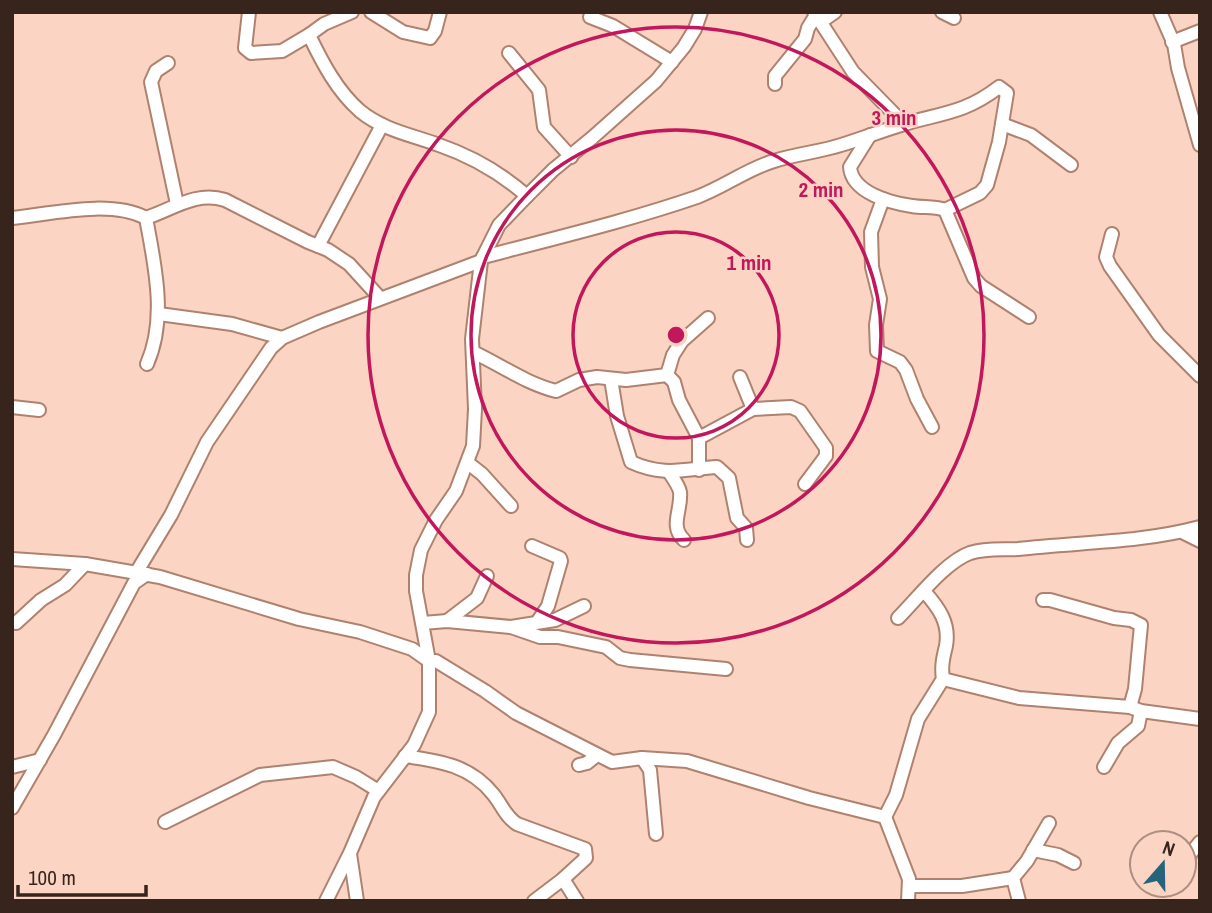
<svg xmlns="http://www.w3.org/2000/svg" width="1212" height="913" viewBox="0 0 1212 913" font-family="'Archivo Narrow',sans-serif">
<style>
.lines{fill:none;stroke-linecap:round;stroke-linejoin:round}
.minor-casing{stroke:#ae826f;stroke-width:16}
.minor{stroke:#fff;stroke-width:12}
.ring{fill:none;stroke:#c2185b;stroke-width:3.5}
.centre{fill:#c2185b;stroke:#fbd4c4;stroke-width:3.5}
.ring-label{font-size:21px;text-anchor:middle;font-weight:bold;fill:#c2185b;stroke:#fbd4c4;stroke-width:5;stroke-linejoin:round;paint-order:stroke}
</style>
<rect width="100%" height="100%" fill="#fbd4c4"/>
<g class="lines">
<g class="minor-casing">
<g id="minor">
<path d="M249 12 245 48 251 53 282 51 309 35"/>
<path d="M352 12 324 24 309 35C322 62 337 91 360 111 383 130 412 135 439 145 471 156 502 174 527 196"/>
<path d="M371 12 403 32 430 38 435 31 440 12"/>
<path d="M814 12 853 72 904 124"/>
<path d="M942 12 954 18"/>
<path d="M1160 12 1174 44 1178 68 1200 145"/>
<path d="M590 17 613 26 672 62"/>
<path d="M822 21 835 12"/>
<path d="M1172 42 1200 31"/>
<path d="M509 53 539 90 544 127 571 157"/>
<path d="M168 63 156 71 151 82 177 204"/>
<path d="M775 84V76L805 39 808 28 816 15"/>
<path d="M1002 124 1031 135 1071 165"/>
<path d="M870 135 850 167C852 193 891 203 912 206 924 208 933 206 945 210L974 278 981 286 1029 317"/>
<path d="M883 199 871 232 872 267 880 299 876 325 877 351 900 362 906 370 917 399 932 427"/>
<path d="M12 218C51 214 110 199 146 218"/>
<path d="M1112 234 1106 257 1110 266 1159 335 1200 376"/>
<path d="M318 246 382 125"/>
<path d="M483 257C555 238 627 221 697 197 724 187 747 169 774 161 796 154 819 152 841 145 861 139 881 131 901 125 940 113 964 114 999 87L1007 93 999 142 987 185 980 193 945 210"/>
<path d="M159 314 232 324 282 338"/>
<path d="M473 352C501 365 525 383 556 391L579 380 597 377 626 380 667 375 673 355 682 341 708 318"/>
<path d="M147 364C167 319 155 266 146 218 173 209 196 191 225 200L308 242 328 250 349 264 380 298"/>
<path d="M667 375 674 382 679 400 699 438"/>
<path d="M740 377 753 409"/>
<path d="M611 379 617 416 631 462C664 477 684 469 717 467L729 478 737 518 746 528 747 540"/>
<path d="M12 407 39 410"/>
<path d="M468 463 482 474 511 506"/>
<path d="M699 470V438L753 409 791 407 800 411 826 448V456L805 484"/>
<path d="M669 472C673 478 679 486 680 492 682 510 669 526 684 540"/>
<path d="M1182 532 1200 541"/>
<path d="M532 546 560 558 561 561 548 606 538 621"/>
<path d="M12 559 85 564 160 577 299 619 360 632 412 649 429 661H436L485 691 516 713 612 762 642 758 687 761 809 798 885 817 909 879 908 901"/>
<path d="M136 573 171 515 207 442 271 348 282 338 319 322 481 261"/>
<path d="M1043 600H1050L1114 618 1131 620 1141 625 1135 689 1130 707"/>
<path d="M898 618C917 599 945 562 970 553 986 548 1002 550 1018 549 1079 542 1140 543 1200 527"/>
<path d="M447 621 477 598 487 576"/>
<path d="M16 623 41 600 65 585 85 564"/>
<path d="M423 623 447 621 511 627 540 637H558L606 647 620 658 630 660 726 669"/>
<path d="M511 627 555 620 584 606"/>
<path d="M943 679 1019 698 1130 707 1141 711 1200 719"/>
<path d="M405 756C439 761 470 765 493 794 502 805 505 816 517 824L585 849 586 858 563 879 577 901"/>
<path d="M642 758 650 770 656 834"/>
<path d="M579 765 587 763 597 755"/>
<path d="M12 767 40 760"/>
<path d="M1104 767 1118 743 1138 726 1141 711"/>
<path d="M12 808 54 735 134 583 147 574"/>
<path d="M885 817 896 795 918 719 943 679C941 667 943 658 946 646 950 623 939 608 924 591"/>
<path d="M165 822 260 775 333 767 356 777 377 790"/>
<path d="M1033 850 1058 855 1074 863"/>
<path d="M350 854 357 901"/>
<path d="M1184 868 1191 853 1200 842"/>
<path d="M909 886H962L1013 878"/>
<path d="M326 901 350 853 374 797 414 745 429 712V661L416 591V575L421 550 436 520 456 491 473 446 475 409 472 339 481 261 499 225 527 196 553 170 592 138 656 81 684 47 695 29 701 12"/>
<path d="M534 901 563 879"/>
<path d="M1019 901 1013 878 1027 861 1049 823"/>
</g>
</g>
<use href="#minor" class="minor"/>
</g>
<g class="ring">
<circle cx="676" cy="335" r="103"/>
<circle cx="676" cy="335" r="205"/>
<circle cx="676" cy="335" r="308"/>
</g>
<circle cx="676" cy="335" r="10" class="centre"/>
<g class="ring-label">
<text x="894" y="125">3 min</text>
<text x="821" y="197">2 min</text>
<text x="749" y="270">1 min</text>
</g>
<rect width="1212" height="913" fill="none" stroke="#37251d" stroke-width="28"/>
<g transform="translate(1163 864) rotate(20)"><circle r="33" fill="#fbd4c4" stroke="#ad8e81" stroke-width="2"/>
<path d="M0-5L12 26L0 18L-12 26Z" fill="#25647a"/>
<text y="-10" font-size="19" font-weight="bold" text-anchor="middle" fill="#37251d">N</text>
</g>
<path d="M18 885v10h128v-10" fill="none" stroke="#37251d" stroke-width="3.5"/>
<text x="28" y="885" font-size="21" fill="#37251d" stroke="#fbd4c4" stroke-width="5" paint-order="stroke">100 m</text>
</svg>
